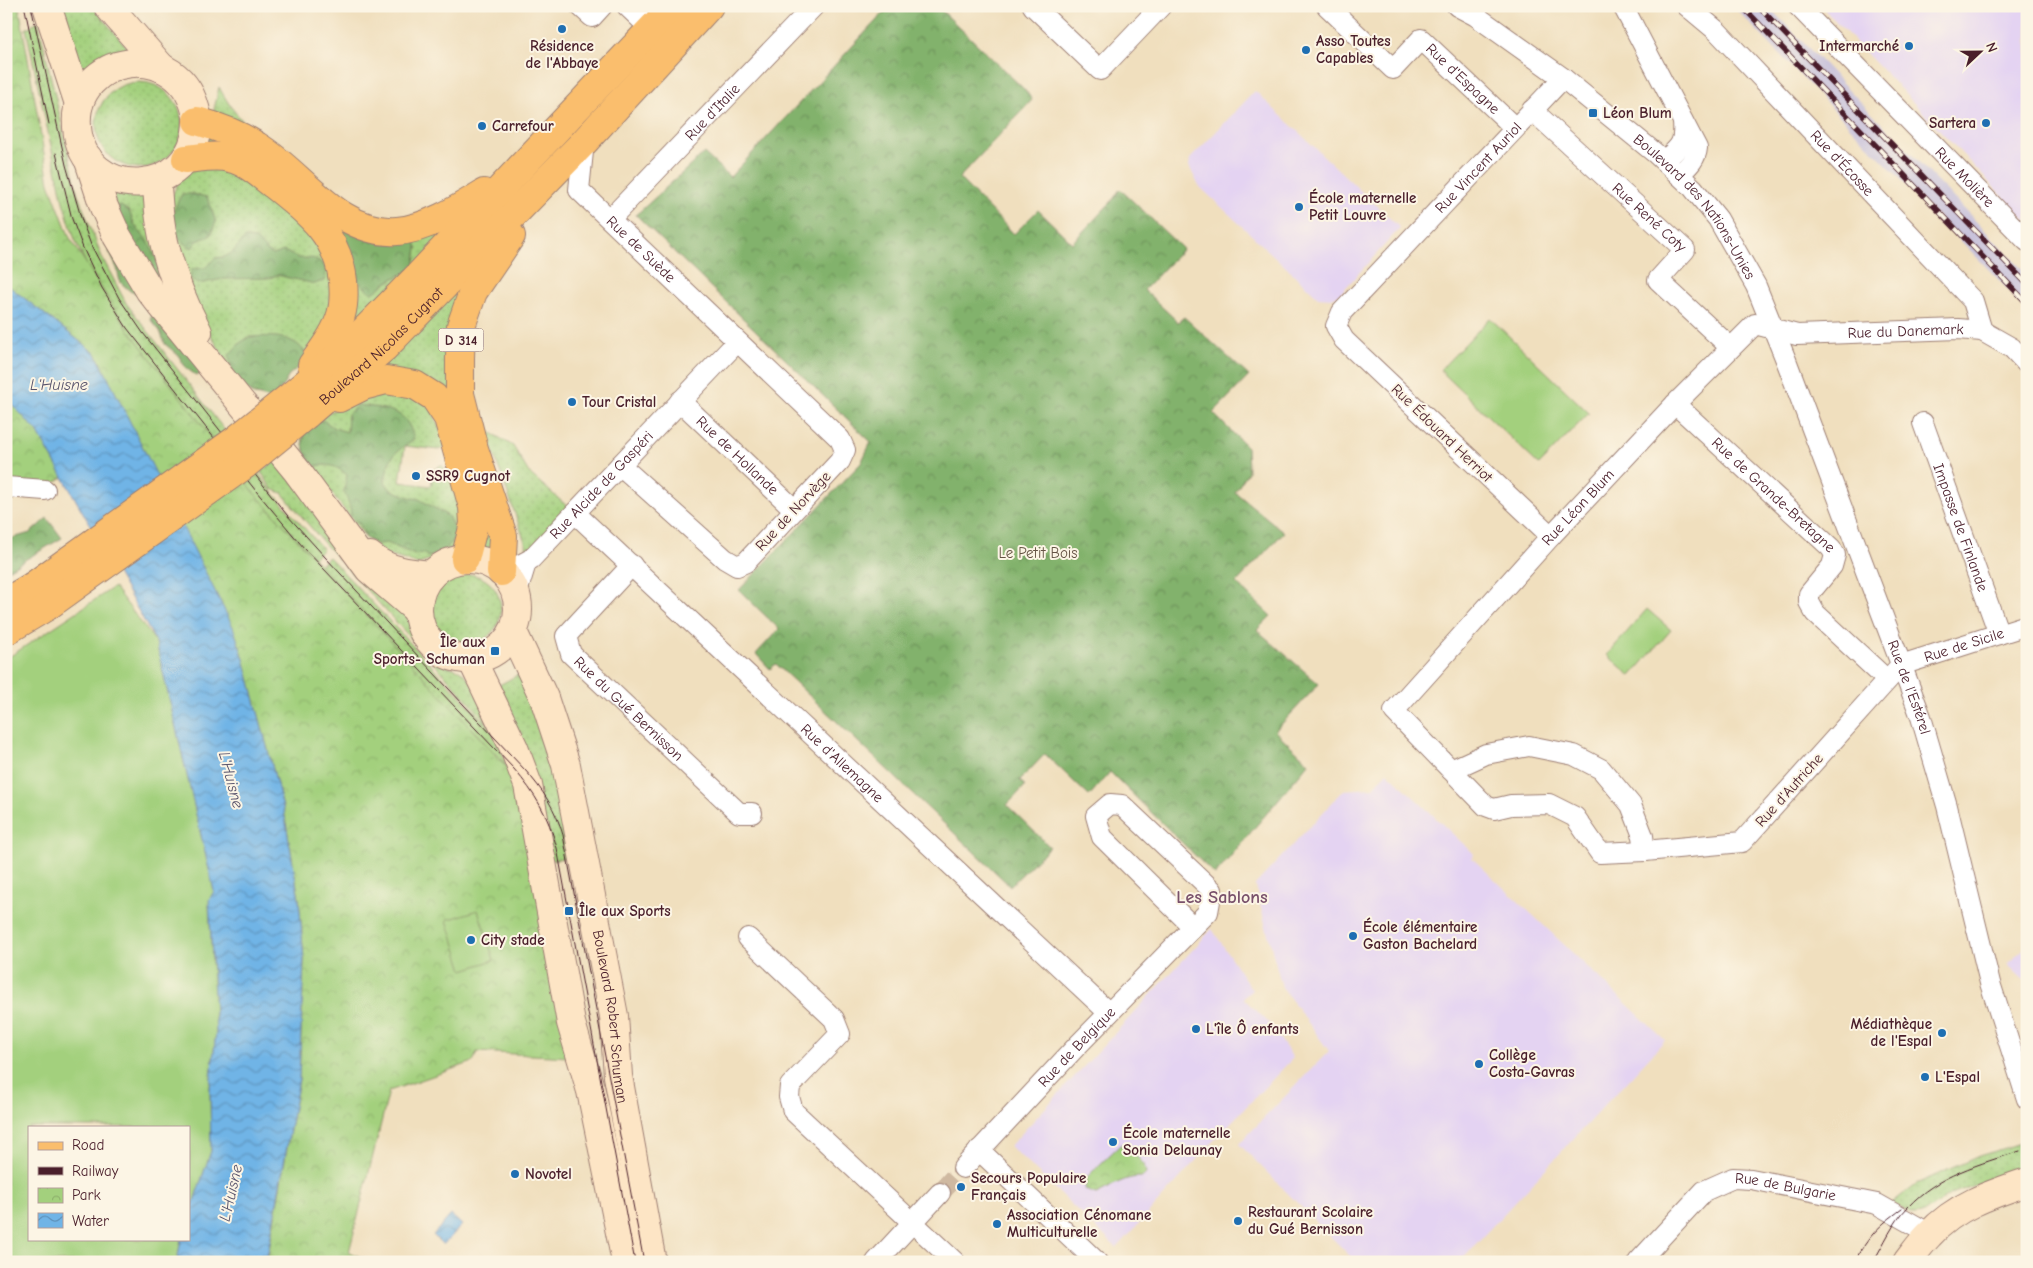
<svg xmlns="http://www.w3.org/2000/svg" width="2033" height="1268" viewBox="0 0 2033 1268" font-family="'Comic Neue',sans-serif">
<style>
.built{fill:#e4d3f2}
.railway{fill:#c6c0da}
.grass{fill:url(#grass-dots);stroke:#767854}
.forest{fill:url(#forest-crowns);stroke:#66684c}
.park{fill:url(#park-crowns);stroke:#767854}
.garden{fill:#a3d07d;stroke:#767854}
.water{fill:url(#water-waves);stroke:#5d6a88}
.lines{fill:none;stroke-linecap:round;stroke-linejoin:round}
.street-tunnel{stroke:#cfb9a1;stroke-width:20;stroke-dasharray:20 10;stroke-linecap:butt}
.street-casing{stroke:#9d7f74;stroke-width:22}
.secondary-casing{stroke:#9d7f74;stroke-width:30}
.primary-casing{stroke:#9d7f74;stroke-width:30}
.street{stroke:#fff;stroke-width:20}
.secondary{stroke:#fde5c5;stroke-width:28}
.primary{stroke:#fabe6d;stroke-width:28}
.tram{stroke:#4a1f2b;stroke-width:1}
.rail-casing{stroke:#4a1f2b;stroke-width:5.5}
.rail{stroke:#fcf5e5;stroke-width:4;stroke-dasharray:11;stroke-linecap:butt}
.primary-bridge-casing{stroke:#9d7f74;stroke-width:30;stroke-linecap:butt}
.primary-bridge{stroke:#fabe6d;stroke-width:28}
.poi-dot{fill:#1f6fb2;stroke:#fcf5e5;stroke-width:2}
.labels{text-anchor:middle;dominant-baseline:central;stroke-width:4;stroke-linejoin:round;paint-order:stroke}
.shield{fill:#fcf5e5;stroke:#7f5f63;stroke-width:1}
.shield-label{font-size:14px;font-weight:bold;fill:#4a1f2b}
.poi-label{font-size:15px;font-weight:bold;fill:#4a1f2b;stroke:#fcf5e5;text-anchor:start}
.street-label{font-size:15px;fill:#4a1f2b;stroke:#fcf5e5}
.park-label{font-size:15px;fill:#655444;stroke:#fcf5e5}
.water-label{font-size:16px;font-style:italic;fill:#57536c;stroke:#fcf5e5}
.quarter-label{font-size:18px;font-weight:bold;fill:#79516b;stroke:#fcf5e5}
</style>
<defs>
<pattern id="grass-dots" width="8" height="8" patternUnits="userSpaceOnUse" patternTransform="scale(1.25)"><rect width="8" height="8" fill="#a3d07d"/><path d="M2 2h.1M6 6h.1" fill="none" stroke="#8eb26c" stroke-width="1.8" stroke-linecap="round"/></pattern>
<pattern id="forest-crowns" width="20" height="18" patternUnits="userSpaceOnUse" patternTransform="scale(1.25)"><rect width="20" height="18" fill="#82b26c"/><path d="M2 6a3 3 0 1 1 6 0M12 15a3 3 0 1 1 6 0" fill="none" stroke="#6c9059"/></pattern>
<pattern id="park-crowns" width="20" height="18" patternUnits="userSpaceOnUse" patternTransform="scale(1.25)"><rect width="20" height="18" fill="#a3d07d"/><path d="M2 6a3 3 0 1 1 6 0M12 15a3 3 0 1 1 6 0" fill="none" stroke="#8eb26c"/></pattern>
<pattern id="water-waves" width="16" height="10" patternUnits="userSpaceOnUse" patternTransform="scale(1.25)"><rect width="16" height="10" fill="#70b4e6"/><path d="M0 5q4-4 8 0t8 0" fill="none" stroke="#5e92bb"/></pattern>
</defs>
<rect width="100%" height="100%" fill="#fcf5e5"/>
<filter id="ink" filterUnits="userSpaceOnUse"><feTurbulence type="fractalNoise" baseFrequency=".02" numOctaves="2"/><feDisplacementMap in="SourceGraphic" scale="10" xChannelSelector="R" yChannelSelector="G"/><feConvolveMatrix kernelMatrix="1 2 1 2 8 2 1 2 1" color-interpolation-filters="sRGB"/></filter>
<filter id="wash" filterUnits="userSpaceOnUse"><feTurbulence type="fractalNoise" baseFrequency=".0096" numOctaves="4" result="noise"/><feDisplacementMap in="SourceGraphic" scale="20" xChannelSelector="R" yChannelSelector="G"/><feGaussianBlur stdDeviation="1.12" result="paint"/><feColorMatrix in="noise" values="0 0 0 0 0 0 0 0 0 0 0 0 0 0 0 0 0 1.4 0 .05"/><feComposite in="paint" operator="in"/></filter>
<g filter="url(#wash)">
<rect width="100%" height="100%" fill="#f0dfbe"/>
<g class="built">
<path d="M1821 6H2027V222L1891 79Z"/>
<path d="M1255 91 1400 228 1339 295 1331 298 1318 297 1199 186 1189 166 1190 159Z"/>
<path d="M1387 772 1474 854 1472 858 1665 1040 1459 1262H1356L1239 1144 1329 1051 1282 987 1255 885 1344 790 1372 788Z"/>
<path d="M1212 929 1252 990 1243 998 1270 1024 1293 1058 1216 1138 1117 1248 1010 1146Z"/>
<path d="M2027 946V983L2007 964Z"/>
</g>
<path class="railway" d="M1733 6H1768L2027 274V309Z"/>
<g class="grass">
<path d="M62 6H92L132 53 82 79 56 10Z"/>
<path d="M38 21 78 195 102 257 126 303 275 495 323 549 309 562 148 365 89 270 75 240 63 202 26 29Z"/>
<circle cx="139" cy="125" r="43"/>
<path d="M219 87C228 104 238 118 253 130L213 114Z"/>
<path d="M206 136 229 142 256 155 302 195 343 225 336 230C339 238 345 244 348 252 355 268 354 283 372 292 379 290 382 284 389 281 397 276 406 273 414 268L417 248 412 234 450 221 465 211 414 268 340 343C345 321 352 301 349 279 345 236 314 211 284 185 276 177 266 165 256 160 239 151 222 149 204 149Z"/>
<path d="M223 163 299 214 335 270 325 332 261 396 253 395 233 373 194 306 181 264 169 203 179 180 197 166Z"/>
<path d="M111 188 145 193 168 284 122 232Z"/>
<path d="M473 271 462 298 494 554 477 548 440 397 363 381Z"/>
<path d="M388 394 413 396 429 403 447 446 439 450 405 446 400 482 431 486 433 470 441 465 457 480 465 513 453 547 437 558 419 564 387 555 366 538 321 479 306 457 302 439 308 424 331 411 354 402Z"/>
<path d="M485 429 513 446 529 473 575 513 531 559Z"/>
<path d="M276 460 407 609C412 632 418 652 440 664 447 667 457 668 462 672 477 685 482 706 489 724L324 543 282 493 272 489 261 472Z"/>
<path d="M329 557 495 733 507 766 317 567Z"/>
<circle cx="466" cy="609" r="35"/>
<path d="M523 672 539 702 579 855 548 861 492 689Z"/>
<path d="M2027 1141V1160L2016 1170 1951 1194 1922 1214 1914 1215 1892 1203 1916 1184 1979 1156Z"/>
</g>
<g class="forest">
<path d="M890 6H937L1026 91 1032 100 959 178 1014 234 1038 210 1072 243 1112 201 1120 189 1183 249 1144 290 1178 322 1184 317 1249 376 1213 413 1247 447 1248 472 1235 492 1284 532 1236 583 1271 616 1257 630 1319 684 1275 731 1309 763 1215 875 1110 772 1089 796 1045 754 1020 780 1025 786 1007 805 1050 847 1010 886 776 664 770 669 756 654 779 629 739 590 861 463 871 442 636 215 704 153 730 177Z"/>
<path d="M182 194H193L207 197 216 222 210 236 197 241 192 248C166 232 168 219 182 194Z"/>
<path d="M119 205 129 211 135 226 149 243 168 284 144 297 130 291 120 282 117 268 105 243 118 221Z"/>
<path d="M343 225 412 234 417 248 414 268C406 273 397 276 389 281 382 284 379 290 372 293 352 281 344 251 335 230Z"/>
<path d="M245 238 256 239 267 251 273 255 284 251C289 253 294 257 299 258 314 259 316 255 326 269L325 280 315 284 277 275 270 278 223 279 198 284 190 278 192 269 205 268 215 258 224 257 232 253Z"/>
<path d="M155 312 203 371 197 376 186 368 178 355 165 344 160 331 150 319Z"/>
<path d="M249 337C271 336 299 334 308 359L290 374 279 392 270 399C244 392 232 382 229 355L240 343Z"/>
<path d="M357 405C367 406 393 409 400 415 408 420 412 431 414 439 393 454 389 455 385 482L391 490 412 498 419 499 448 516 457 535C449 547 442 553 429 557L422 553 415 555 387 543 377 544 366 538 361 526 351 516 350 506 344 491 347 475C336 465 329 464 314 466 301 452 301 442 308 424L323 420 334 428 347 432 348 414Z"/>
<path d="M47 518 62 538 6 571V540L30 533Z"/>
</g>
<g class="park">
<path d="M6 6H19L49 183 70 238 127 328 256 495 515 776 569 1057 477 1052 473 1062 389 1091 349 1252 372 1262H267L299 1079 304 960 299 899 284 811 244 659 233 628 96 354 6 284Z"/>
<path d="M6 398 37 431 63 477 45 490 6 487Z"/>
<path d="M1124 1144 1144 1164 1146 1173 1143 1177C1124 1176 1112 1187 1096 1194L1085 1190 1086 1178 1120 1145Z"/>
</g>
<g class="garden">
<path d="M1490 318 1589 413 1539 465 1440 370Z"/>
<path d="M114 587 156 642 214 891 209 905 216 1032 210 1087 211 1151 189 1216V1127H29V1239H181L177 1262H6V659Z"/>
<path d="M1647 609 1671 630 1631 676 1607 655Z"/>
<path d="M478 910 494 960 463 970 447 920Z"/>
</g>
<g class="water">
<path d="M6 284 96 354 233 627 244 659 284 811 299 899 304 960 299 1079 267 1258 269 1262H177L181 1239H189V1216L211 1151 210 1087 216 1032 209 900 214 891 156 642 37 431 6 398Z"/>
<path d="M451 1215 462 1225 443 1245 433 1235Z"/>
</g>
</g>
<g filter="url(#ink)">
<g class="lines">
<path class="street-tunnel" d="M940 1193 963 1168"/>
<g class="street-casing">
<g id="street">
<path d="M580 6 592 17 602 6"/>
<path d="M627 6 651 29"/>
<path d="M1033 6 1100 70 1161 6"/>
<path id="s1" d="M1327 6 1393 69 1421 39 1515 128"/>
<path id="s2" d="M1457 6 1476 16 1563 78 1655 153 1693 188 1718 219 1756 286 1786 360 1921 717 1947 806 1990 983 2027 1099"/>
<path d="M1623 6 1697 148C1696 160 1687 167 1679 175"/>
<path id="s3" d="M1687 6 1717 31 1973 301 1982 331"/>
<path id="s4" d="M1798 6 2027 241"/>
<path id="s5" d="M1532 110 1685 250 1658 280 1730 347"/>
<path id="s6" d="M584 142 579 190 840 439 845 450 840 461 746 562 737 566 725 559 620 465"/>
<path d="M1664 161C1679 147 1685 145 1683 122"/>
<path id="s7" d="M610 219 814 6"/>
<path id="s8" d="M680 401 794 509"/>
<path id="s9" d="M1675 404 1831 548 1835 555 1832 566 1809 594V602L1815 613 1887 680"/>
<path id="s10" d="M1923 423 1999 634"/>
<path d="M6 487 45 490"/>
<path id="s11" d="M575 513 1109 1013"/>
<path id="s12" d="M1551 536 1344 340 1336 326 1342 312 1563 78"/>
<path id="s13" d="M632 565 566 636 571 654 739 813H752"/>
<path id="s14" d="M503 574 531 559 737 342"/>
<path d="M516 596 526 563"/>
<path id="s15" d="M1901 665 1742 842 1645 851 1600 853 1575 817 1549 804 1511 805 1494 809 1486 806 1394 711 1551 536 1675 404 1755 324 1797 335 1958 329 1982 331 2012 348 2027 364"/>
<path id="s16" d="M1901 665 2027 625"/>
<path d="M1451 770 1486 754 1529 746 1574 755 1601 769 1631 805 1643 836 1645 851"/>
<path d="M748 938 834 1019 840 1034 790 1086 789 1097 793 1111 955 1262"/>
<path d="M979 1150 1097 1262"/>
<path id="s17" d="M963 1168 1076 1047 1208 912 1212 890 1122 805 1110 804 1096 816 1102 837 1193 927"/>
<path d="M876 1262 940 1193"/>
<path id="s18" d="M1638 1262 1704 1191 1733 1178 1751 1179 1877 1204 1930 1234"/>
</g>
</g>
<g class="secondary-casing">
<g id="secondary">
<path d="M47 6 79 104"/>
<path d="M108 6 162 68"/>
<path d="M197 116C182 35 71 53 77 127 83 204 196 200 197 121"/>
<path d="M88 158 104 207 117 236 150 291 297 471 369 569 418 611"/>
<path d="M156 180C158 193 158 206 160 219 165 258 180 297 198 332"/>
<path d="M370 556C388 571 408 573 431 575"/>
<circle cx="468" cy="609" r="50"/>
<path id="s19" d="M513 632 544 698 566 765 614 1016 618 1076 652 1262"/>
<path d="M472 660 514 748 528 785 571 1023 591 1091 626 1262"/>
<path d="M1907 1262C1914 1253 1921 1243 1929 1235 1955 1206 1991 1194 2027 1182"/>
</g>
</g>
<g class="primary-casing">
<g id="primary">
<path d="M197 121C219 127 238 134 257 146 302 173 338 235 397 231 427 229 460 208 484 193"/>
<path d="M186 159C198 158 212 155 224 157 244 159 259 174 274 185 308 212 338 235 343 281 344 292 344 305 341 315 336 333 323 349 312 365"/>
<path d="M292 395 344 351 419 275 673 6"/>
<path d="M339 398 363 386 386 380 415 385 434 397 448 418 473 507 474 524 465 559"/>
<path id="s20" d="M306 415 384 348 584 142 709 6"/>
<path d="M501 572 503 536 474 449 460 394V358L461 326 473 292 511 236"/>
<path d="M6 602 33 586"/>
<path d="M6 631 46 607"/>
</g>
</g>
<use href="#street" class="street"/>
<use href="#secondary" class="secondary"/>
<use href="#primary" class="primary"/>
<g class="tram">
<path d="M31 6 66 165 82 221 91 245 119 298 143 333 287 515 325 557 525 770C543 790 556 810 563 835L644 1262"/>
<path d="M25 9 49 124"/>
<path d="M56 153 72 219 83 248 102 288 127 328 256 491 304 548 514 769C536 795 548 815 557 848L635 1262"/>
<path d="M1854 1262C1870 1235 1877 1227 1902 1209"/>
<path d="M1873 1262C1884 1244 1893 1222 1908 1207 1937 1175 1980 1164 2020 1151"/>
</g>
<g class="rail-casing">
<g id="rail">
<path d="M1742 6 2027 303"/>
<path d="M1758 6 2027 284"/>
</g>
</g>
<use href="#rail" class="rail"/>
<g class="primary-bridge-casing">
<g id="primary-bridge">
<path d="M33 586 237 439 292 395"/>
<path d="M46 607 246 464 306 415"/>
</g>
</g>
<use href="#primary-bridge" class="primary-bridge"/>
</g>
</g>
<g class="poi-dot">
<circle cx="562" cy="29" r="5"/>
<circle cx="1909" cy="46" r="5"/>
<circle cx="1306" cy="50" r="5"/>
<rect x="1588" y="108" width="10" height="10" rx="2.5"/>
<circle cx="1986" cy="123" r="5"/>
<circle cx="482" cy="126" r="5"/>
<circle cx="1299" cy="207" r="5"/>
<circle cx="572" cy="402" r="5"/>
<circle cx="416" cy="476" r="5"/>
<rect x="490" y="646" width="10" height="10" rx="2.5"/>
<rect x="564" y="906" width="10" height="10" rx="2.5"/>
<circle cx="1353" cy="936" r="5"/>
<circle cx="471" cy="940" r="5"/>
<circle cx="1196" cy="1029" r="5"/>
<circle cx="1942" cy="1033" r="5"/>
<circle cx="1479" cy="1064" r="5"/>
<circle cx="1925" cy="1077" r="5"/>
<circle cx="1113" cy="1142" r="5"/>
<circle cx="515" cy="1174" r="5"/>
<circle cx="961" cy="1187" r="5"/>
<circle cx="1238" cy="1221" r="5"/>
<circle cx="997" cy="1224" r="5"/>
</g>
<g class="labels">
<rect class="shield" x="438.5" y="328.5" width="45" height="23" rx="4"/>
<g class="shield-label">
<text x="461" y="340">D 314</text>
</g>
<g class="poi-label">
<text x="1316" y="41">Asso Toutes<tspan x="1316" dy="17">Capables</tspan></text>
<text x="562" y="46" text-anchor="middle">Résidence<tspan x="562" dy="17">de l'Abbaye</tspan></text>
<text x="1899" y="46" text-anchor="end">Intermarché</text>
<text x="1603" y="113">Léon Blum</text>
<text x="1976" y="123" text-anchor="end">Sartera</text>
<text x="492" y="126">Carrefour</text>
<text x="1309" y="198">École maternelle<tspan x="1309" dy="17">Petit Louvre</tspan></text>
<text x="582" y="402">Tour Cristal</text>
<text x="426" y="476">SSR9 Cugnot</text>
<text x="485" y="642" text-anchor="end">Île aux<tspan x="485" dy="17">Sports- Schuman</tspan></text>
<text x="579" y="911">Île aux Sports</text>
<text x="1363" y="927">École élémentaire<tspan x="1363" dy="17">Gaston Bachelard</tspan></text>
<text x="481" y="940">City stade</text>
<text x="1932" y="1024" text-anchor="end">Médiathèque<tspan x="1932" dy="17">de l'Espal</tspan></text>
<text x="1206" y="1029">L'île Ô enfants</text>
<text x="1489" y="1055">Collège<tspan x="1489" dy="17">Costa-Gavras</tspan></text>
<text x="1935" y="1077">L'Espal</text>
<text x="1123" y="1133">École maternelle<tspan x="1123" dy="17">Sonia Delaunay</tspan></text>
<text x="525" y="1174">Novotel</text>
<text x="971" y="1178">Secours Populaire<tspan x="971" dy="17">Français</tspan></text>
<text x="1248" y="1212">Restaurant Scolaire<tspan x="1248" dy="17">du Gué Bernisson</tspan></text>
<text x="1007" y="1215">Association Cénomane<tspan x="1007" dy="17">Multiculturelle</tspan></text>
</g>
<g class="street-label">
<text stroke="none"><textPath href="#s1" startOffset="190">Rue d'Espagne</textPath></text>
<text stroke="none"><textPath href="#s7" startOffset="148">Rue d'Italie</textPath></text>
<text stroke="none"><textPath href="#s3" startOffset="221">Rue d'Écosse</textPath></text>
<text stroke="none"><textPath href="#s12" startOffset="515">Rue Vincent Auriol</textPath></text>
<text stroke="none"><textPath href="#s4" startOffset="239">Rue Molière</textPath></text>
<text stroke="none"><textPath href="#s2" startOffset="314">Boulevard des Nations-Unies</textPath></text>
<text stroke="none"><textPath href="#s5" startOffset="159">Rue René Coty</textPath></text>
<text stroke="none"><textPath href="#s6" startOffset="134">Rue de Suède</textPath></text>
<text stroke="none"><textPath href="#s15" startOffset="1331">Rue du Danemark</textPath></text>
<text stroke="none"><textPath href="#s20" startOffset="102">Boulevard Nicolas Cugnot</textPath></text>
<text transform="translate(1442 433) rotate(44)">Rue Édouard Herriot</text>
<text stroke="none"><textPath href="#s8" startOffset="79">Rue de Hollande</textPath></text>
<text stroke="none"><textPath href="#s14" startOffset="134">Rue Alcide de Gaspéri</textPath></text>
<text stroke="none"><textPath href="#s9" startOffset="134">Rue de Grande-Bretagne</textPath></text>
<text stroke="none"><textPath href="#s15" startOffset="924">Rue Léon Blum</textPath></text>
<text transform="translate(793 511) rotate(-47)">Rue de Norvège</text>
<text stroke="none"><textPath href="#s10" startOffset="111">Impasse de Finlande</textPath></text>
<text stroke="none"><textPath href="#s16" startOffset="66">Rue de Sicile</textPath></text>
<text stroke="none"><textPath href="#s2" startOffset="845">Rue de l'Estérel</textPath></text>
<text stroke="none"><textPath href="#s13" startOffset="195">Rue du Gué Bernisson</textPath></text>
<text stroke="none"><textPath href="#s11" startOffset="366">Rue d'Allemagne</textPath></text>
<text transform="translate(1789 790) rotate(-48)">Rue d'Autriche</text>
<text stroke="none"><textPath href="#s19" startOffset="399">Boulevard Robert Schuman</textPath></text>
<text stroke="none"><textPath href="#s17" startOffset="166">Rue de Belgique</textPath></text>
<text stroke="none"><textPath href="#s18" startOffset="182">Rue de Bulgarie</textPath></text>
</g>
<g class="park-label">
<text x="1038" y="553">Le Petit Bois</text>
</g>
<g class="water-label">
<text x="59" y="385">L'Huisne</text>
<text transform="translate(231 780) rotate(75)">L'Huisne</text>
<text transform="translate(231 1193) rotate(-77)">L'Huisne</text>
</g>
<g class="quarter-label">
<text x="1222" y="897">Les Sablons</text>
</g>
</g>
<rect width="2033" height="1268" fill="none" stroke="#fcf5e5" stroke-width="25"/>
<rect x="28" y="1126" width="162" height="115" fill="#fcf5e5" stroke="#b59f9b"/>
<rect x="38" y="1142" width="25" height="8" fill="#fabe6d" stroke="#b59f9b"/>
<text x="72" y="1150" font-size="15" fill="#4a1f2b">Road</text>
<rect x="38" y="1167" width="25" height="8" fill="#4a1f2b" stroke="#b59f9b"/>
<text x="72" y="1176" font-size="15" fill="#4a1f2b">Railway</text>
<rect x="38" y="1188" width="25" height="15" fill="url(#park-crowns)" stroke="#b59f9b"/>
<text x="72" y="1200" font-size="15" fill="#4a1f2b">Park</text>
<rect x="38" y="1213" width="25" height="15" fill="url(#water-waves)" stroke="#b59f9b"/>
<text x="72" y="1226" font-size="15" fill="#4a1f2b">Water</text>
<g transform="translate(1980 52) rotate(68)" stroke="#fcf5e5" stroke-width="4" paint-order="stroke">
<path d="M0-4L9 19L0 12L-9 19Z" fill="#4a1f2b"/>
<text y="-8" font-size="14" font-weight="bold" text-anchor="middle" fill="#4a1f2b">N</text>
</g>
</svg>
